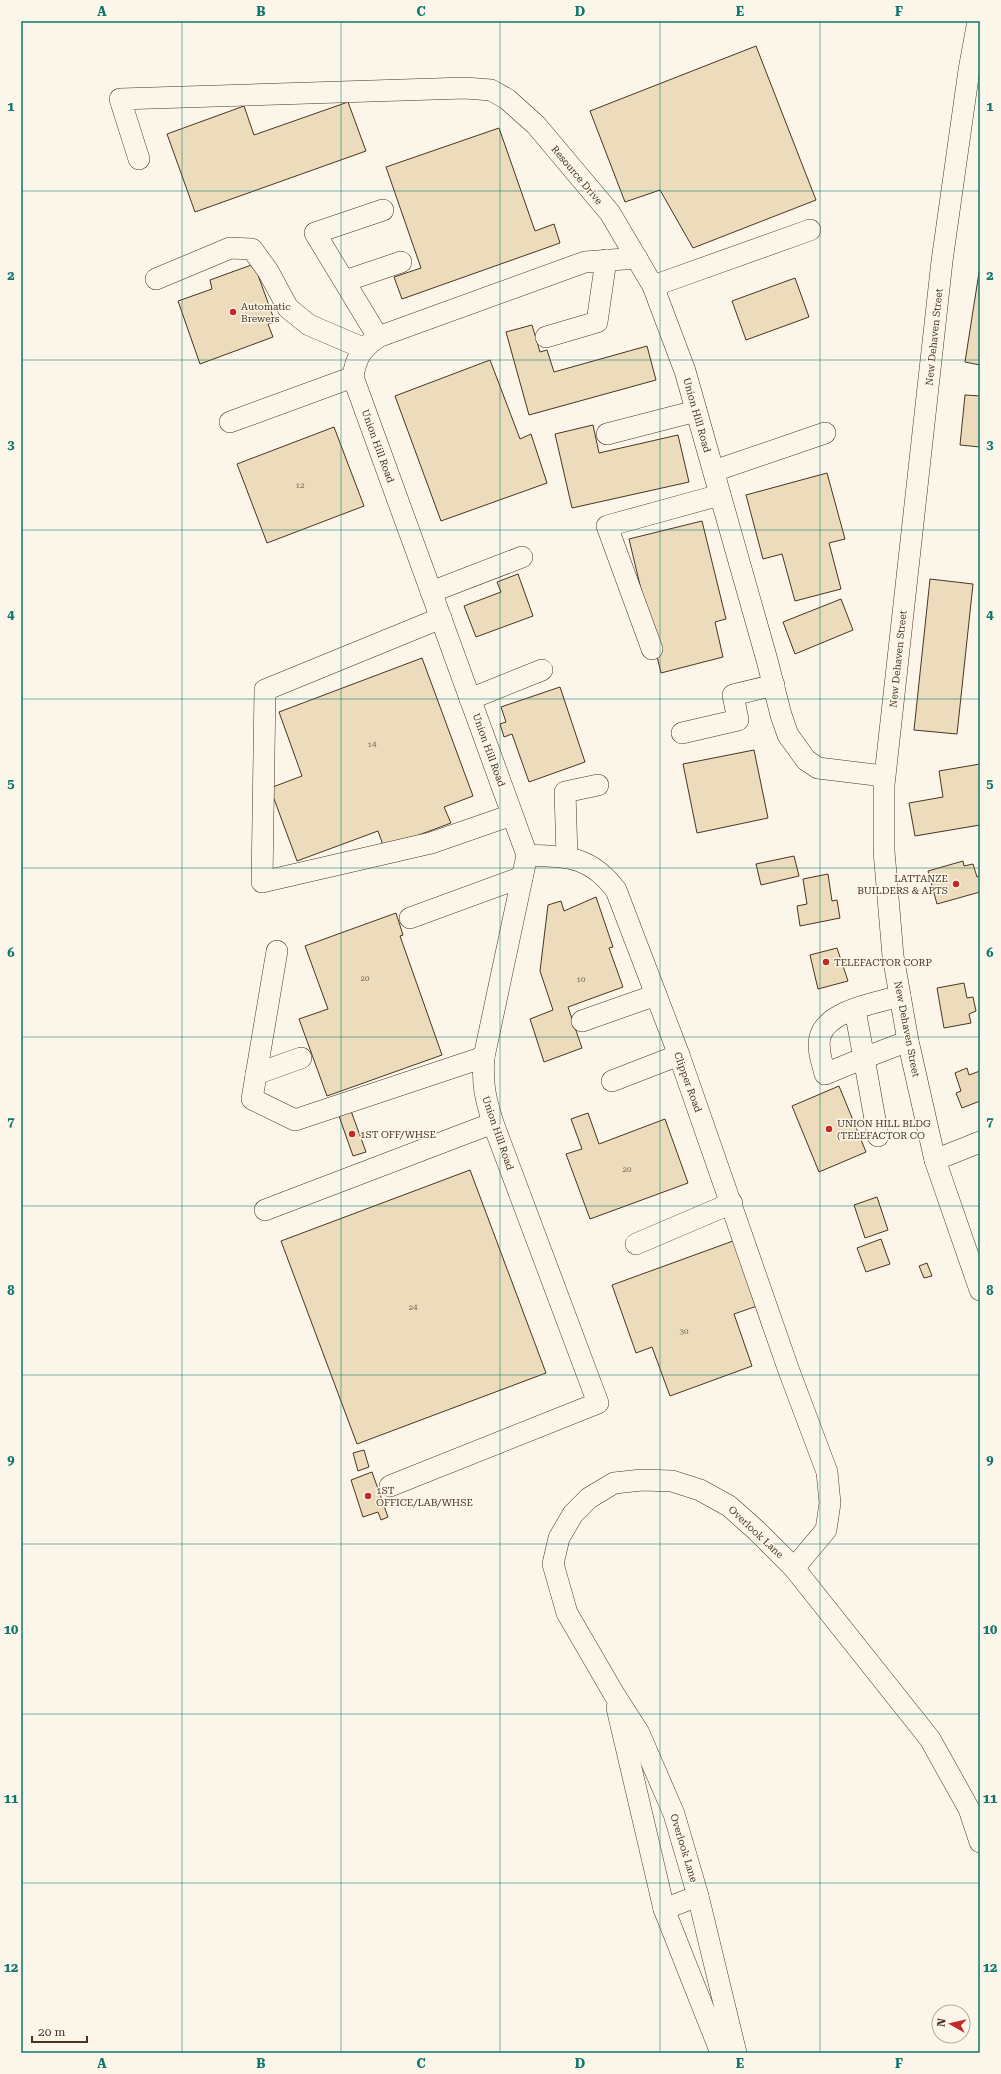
<svg xmlns="http://www.w3.org/2000/svg" width="1001" height="2074" viewBox="0 0 1001 2074" font-family="'Roboto Serif',serif">
<style>
.building{fill:#ecdcbc;stroke:#4a3520}
.lines{fill:none;stroke-linecap:round;stroke-linejoin:round}
.minor-casing{stroke:#4a3520;stroke-width:22}
.minor{stroke:#fbf6e9;stroke-width:21}
.grid{fill:none;stroke:#0f766e;stroke-width:1;stroke-opacity:0.55}
.poi-dot{fill:#c62828;stroke:#fbf6e9;stroke-width:1.5}
.labels{text-anchor:middle;dominant-baseline:central;stroke-width:3;stroke-linejoin:round;paint-order:stroke}
.number-label{font-size:8px;fill:#725f47}
.street-label{font-size:10px;fill:#4a3520;stroke:#fbf6e9}
.poi-label{font-size:10px;fill:#4a3520;stroke:#fbf6e9;text-anchor:start}
.neatline{fill:none;stroke:#0f766e;stroke-width:1.5}
.grid-label{font-size:13px;text-anchor:middle;font-weight:bold;fill:#0f766e}
</style>
<rect width="100%" height="100%" fill="#fbf6e9"/>
<g class="building">
<path d="M756 46 816 200 693 248 660 190 625 202 590 111Z"/>
<path d="M348 102 366 151 195 212 167 134 244 106 254 135Z"/>
<path d="M499 128 535 231 554 224 560 243 402 299 394 277 421 268 386 167Z"/>
<path d="M254 264 275 322 268 324 273 337 200 364 178 301 212 289 210 280Z"/>
<path d="M980 266V365L965 362Z"/>
<path d="M795 278 809 317 746 340 732 301Z"/>
<path d="M532 325 540 352 547 350 554 372 647 346 656 380 529 415 506 332Z"/>
<path d="M490 360 520 439 531 434 547 483 441 521 395 396Z"/>
<path d="M965 395 980 396V447L960 445Z"/>
<path d="M593 425 599 453 678 435 689 482 572 508 555 434Z"/>
<path d="M334 427 364 506 267 543 237 464Z"/>
<path d="M827 473 845 539 829 543 841 589 795 601 782 554 763 559 746 495Z"/>
<path d="M702 521 726 619 715 622 723 657 661 673 629 539Z"/>
<path d="M518 574 533 616 476 637 464 606 501 592 497 582Z"/>
<path d="M930 579 973 584 957 734 914 730Z"/>
<path d="M841 599 853 630 795 654 783 622Z"/>
<path d="M422 658 473 796 444 807 451 823 384 848 378 831 297 861 270 788 302 776 279 712Z"/>
<path d="M560 687 585 762 529 782 512 734 504 737 500 724 506 722 501 707Z"/>
<path d="M754 750 768 818 697 833 683 764Z"/>
<path d="M980 764V825L915 836 909 803 943 797 939 771Z"/>
<path d="M794 856 799 876 761 885 756 864Z"/>
<path d="M963 861 964 866 973 864 977 877 980 876V892L937 904 928 871Z"/>
<path d="M828 874 832 901 837 900 840 918 800 926 797 906 807 904 803 879Z"/>
<path d="M596 897 613 947 609 948 623 987 568 1007 582 1048 544 1062 530 1019 553 1010 540 971 548 905 561 901 564 911Z"/>
<path d="M396 913 403 935 400 936 442 1055 327 1096 299 1019 328 1009 305 946Z"/>
<path d="M837 948 848 981 818 989 810 955Z"/>
<path d="M964 983 967 998 973 997 976 1011 969 1014 971 1023 944 1028 937 988Z"/>
<path d="M967 1068 969 1075 980 1071V1101L962 1108 956 1093 961 1091 955 1073Z"/>
<path d="M839 1086 866 1152 819 1172 792 1106Z"/>
<path d="M351 1111 366 1152 353 1156 339 1116Z"/>
<path d="M588 1113 599 1144 665 1119 688 1183 590 1219 566 1154 582 1149 571 1119Z"/>
<path d="M470 1170 546 1373 357 1444 281 1241Z"/>
<path d="M877 1197 888 1230 865 1238 854 1205Z"/>
<path d="M881 1239 890 1264 866 1272 857 1248Z"/>
<path d="M733 1241 757 1306 734 1314 752 1366 670 1396 652 1347 636 1353 612 1285Z"/>
<path d="M927 1263 932 1276 924 1278 919 1266Z"/>
<path d="M364 1450 369 1467 358 1471 353 1453Z"/>
<path d="M372 1472 388 1517 381 1520 378 1512 363 1517 351 1480Z"/>
</g>
<g class="lines">
<g class="minor-casing">
<g id="minor">
<path d="M978 21 969 70 942 261 884 785V851L893 956 908 1041 935 1160 980 1290"/>
<path d="M139 159 120 99 465 88 491 90 507 99 536 125 610 213 653 286 685 371 767 660 781 715 788 735 806 760 818 768 884 776"/>
<path d="M156 279 230 248 252 249 268 271 288 308 309 325 363 348"/>
<path d="M345 281 401 262"/>
<path d="M653 286 810 230"/>
<path d="M378 337 315 233 383 210"/>
<path d="M546 337 597 322 606 260"/>
<path d="M230 422 353 377"/>
<path d="M607 434 696 411"/>
<path d="M714 471 825 433"/>
<path d="M431 592 522 557"/>
<path d="M441 618 265 690 262 882 431 843 512 815"/>
<path d="M652 649 607 526 720 495"/>
<path d="M470 699 542 670"/>
<path d="M682 733 738 720 733 695 774 685"/>
<path d="M527 855C567 857 589 855 616 890L679 1055 789 1371 827 1472 830 1503 826 1530 794 1568"/>
<path d="M567 857 565 792 598 785"/>
<path d="M410 918 522 877"/>
<path d="M277 951 252 1099 295 1120 484 1057"/>
<path d="M855 1010 864 1058 825 1074C822 1062 817 1049 820 1037 827 1010 877 1003 900 996"/>
<path d="M582 1021 656 995"/>
<path d="M256 1074 301 1058"/>
<path d="M612 1081 679 1055"/>
<path d="M878 1136 864 1058 908 1041"/>
<path d="M935 1160 980 1142"/>
<path d="M265 1210 493 1123"/>
<path d="M636 1244 732 1203"/>
<path d="M390 1486 598 1403 493 1123C485 1097 482 1084 484 1057L527 855 353 377C356 356 362 349 378 337L585 262 637 258"/>
<path d="M617 1708 664 1909 721 2053"/>
<path d="M664 1909 698 1896"/>
<path d="M736 2053 698 1896 674 1814 639 1733 614 1694 567 1613 553 1564 559 1538 573 1514 589 1498 614 1483 642 1480 672 1481 700 1490 729 1506 756 1530 794 1568 930 1739 969 1809 980 1842"/>
</g>
</g>
<use href="#minor" class="minor"/>
</g>
<path class="grid" d="M182 21V2053M341 21V2053M500 21V2053M660 21V2053M820 21V2053M21 191H980M21 360H980M21 530H980M21 699H980M21 868H980M21 1037H980M21 1206H980M21 1375H980M21 1544H980M21 1714H980M21 1883H980"/>
<g class="poi-dot">
<circle cx="233" cy="312" r="4"/>
<circle cx="956" cy="884" r="4"/>
<circle cx="826" cy="962" r="4"/>
<circle cx="829" cy="1129" r="4"/>
<circle cx="352" cy="1134" r="4"/>
<circle cx="368" cy="1496" r="4"/>
</g>
<g class="labels">
<g class="number-label">
<text x="300" y="485">12</text>
<text x="372" y="744">14</text>
<text x="365" y="978">20</text>
<text x="581" y="979">10</text>
<text x="627" y="1169">20</text>
<text x="413" y="1307">24</text>
<text x="684" y="1331">30</text>
</g>
<g class="street-label">
<text transform="translate(577 175) rotate(50)">Resource Drive</text>
<text transform="translate(934 337) rotate(-84)">New Dehaven Street</text>
<text transform="translate(697 415) rotate(74)">Union Hill Road</text>
<text transform="translate(378 446) rotate(70)">Union Hill Road</text>
<text transform="translate(898 659) rotate(-84)">New Dehaven Street</text>
<text transform="translate(489 750) rotate(70)">Union Hill Road</text>
<text transform="translate(907 1029) rotate(79)">New Dehaven Street</text>
<text transform="translate(688 1082) rotate(70)">Clipper Road</text>
<text transform="translate(498 1133) rotate(71)">Union Hill Road</text>
<text transform="translate(756 1532) rotate(43)">Overlook Lane</text>
<text transform="translate(684 1848) rotate(73)">Overlook Lane</text>
</g>
<g class="poi-label">
<text x="241" y="306">Automatic<tspan x="241" dy="12">Brewers</tspan></text>
<text x="948" y="878" text-anchor="end">LATTANZE<tspan x="948" dy="12">BUILDERS &amp; APTS</tspan></text>
<text x="834" y="962">TELEFACTOR CORP</text>
<text x="837" y="1123">UNION HILL BLDG<tspan x="837" dy="12">(TELEFACTOR CO</tspan></text>
<text x="360" y="1134">1ST OFF/WHSE</text>
<text x="376" y="1490">1ST<tspan x="376" dy="12">OFFICE/LAB/WHSE</tspan></text>
</g>
</g>
<rect width="1001" height="2074" fill="none" stroke="#fbf6e9" stroke-width="44"/>
<g transform="translate(951 2024) rotate(278)"><circle r="19" fill="#fbf6e9" stroke="#b4a999"/>
<path d="M0-3L7 15L0 10L-7 15Z" fill="#c62828"/>
<text y="-6" font-size="11" font-weight="bold" text-anchor="middle" fill="#4a3520">N</text>
</g>
<path d="M32 2036v6h55v-6" fill="none" stroke="#4a3520" stroke-width="2"/>
<text x="38" y="2036" font-size="12" fill="#4a3520" stroke="#fbf6e9" stroke-width="3" paint-order="stroke">20 m</text>
<rect x="22" y="22" width="957" height="2030" class="neatline"/>
<g class="grid-label">
<text x="102" y="16">A</text>
<text x="261" y="16">B</text>
<text x="421" y="16">C</text>
<text x="580" y="16">D</text>
<text x="740" y="16">E</text>
<text x="899" y="16">F</text>
<text x="11" y="111">1</text>
<text x="990" y="111">1</text>
<text x="11" y="280">2</text>
<text x="990" y="280">2</text>
<text x="11" y="449">3</text>
<text x="990" y="449">3</text>
<text x="11" y="619">4</text>
<text x="990" y="619">4</text>
<text x="11" y="788">5</text>
<text x="990" y="788">5</text>
<text x="11" y="957">6</text>
<text x="990" y="957">6</text>
<text x="11" y="1126">7</text>
<text x="990" y="1126">7</text>
<text x="11" y="1295">8</text>
<text x="990" y="1295">8</text>
<text x="11" y="1464">9</text>
<text x="990" y="1464">9</text>
<text x="11" y="1634">10</text>
<text x="990" y="1634">10</text>
<text x="11" y="1803">11</text>
<text x="990" y="1803">11</text>
<text x="11" y="1972">12</text>
<text x="990" y="1972">12</text>
<text x="102" y="2068">A</text>
<text x="261" y="2068">B</text>
<text x="421" y="2068">C</text>
<text x="580" y="2068">D</text>
<text x="740" y="2068">E</text>
<text x="899" y="2068">F</text>
</g>
</svg>
